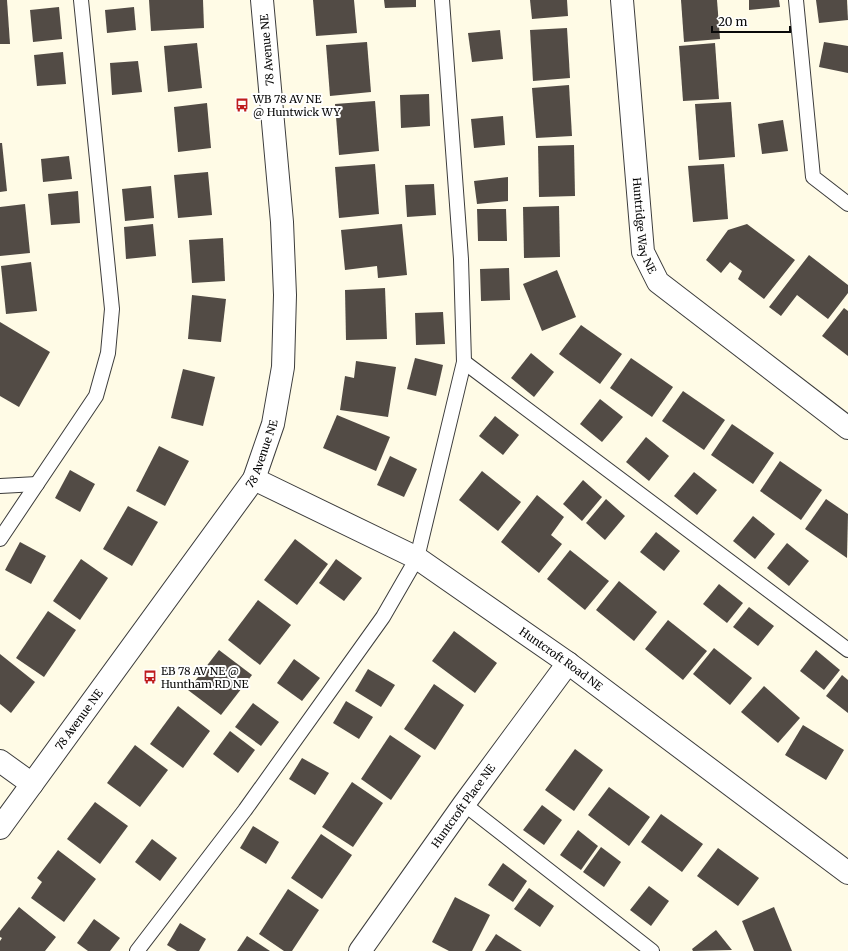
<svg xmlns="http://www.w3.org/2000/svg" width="848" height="951" viewBox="0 0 848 951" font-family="Merriweather,serif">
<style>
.building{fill:#524b45}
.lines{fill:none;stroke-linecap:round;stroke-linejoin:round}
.lane-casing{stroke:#3c3c3c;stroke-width:16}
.street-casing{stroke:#3c3c3c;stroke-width:24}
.lane{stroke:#fff;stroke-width:14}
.street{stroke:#fff;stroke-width:22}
.labels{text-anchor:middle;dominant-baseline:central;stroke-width:4;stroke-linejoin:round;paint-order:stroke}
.street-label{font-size:11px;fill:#090909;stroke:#fff}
.poi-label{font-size:11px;fill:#090909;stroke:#fff;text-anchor:start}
</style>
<rect width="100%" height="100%" fill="#fffbe6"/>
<g class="building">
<path d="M0 0H7L10 44H0Z"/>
<path d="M149 0H203L204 28 151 31Z"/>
<path d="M313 0H354L357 33 316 36Z"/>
<path d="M384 0H416V7L385 8Z"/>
<path d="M530 0H567L568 16 532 19Z"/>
<path d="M681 0H717L720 39 684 42Z"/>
<path d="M749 0H779L780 7 749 10Z"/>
<path d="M816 0H847L848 20 819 23Z"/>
<path d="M59 7 62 39 33 42 30 10Z"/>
<path d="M134 7 136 30 107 33 105 10Z"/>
<path d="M567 28 570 78 533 81 530 30Z"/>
<path d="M500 30 503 59 472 62 468 33Z"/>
<path d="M367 42 371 92 330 96 326 45Z"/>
<path d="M824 42 848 46V73L819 67Z"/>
<path d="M197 43 202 88 168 92 164 46Z"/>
<path d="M715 43 719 99 683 101 679 46Z"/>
<path d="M63 52 66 84 37 86 34 55Z"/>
<path d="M138 61 142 92 112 95 110 63Z"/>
<path d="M569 85 572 136 536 138 532 88Z"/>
<path d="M429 94 430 126 401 128 400 95Z"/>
<path d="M375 101 379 151 339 155 335 104Z"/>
<path d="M731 102 735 157 699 160 695 104Z"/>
<path d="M207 103 211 148 178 152 174 107Z"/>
<path d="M503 116 505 145 474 148 471 119Z"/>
<path d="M783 120 788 151 762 154 758 124Z"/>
<path d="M0 143H2L7 191 0 192Z"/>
<path d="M574 145 575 196 539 197 538 146Z"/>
<path d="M69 156 72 179 43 182 41 159Z"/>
<path d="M375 164 379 214 339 218 335 167Z"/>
<path d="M724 164 728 219 693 222 688 166Z"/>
<path d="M208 172 212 215 178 218 174 175Z"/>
<path d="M508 177V201L477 204 474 181Z"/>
<path d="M434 184 436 215 407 217 405 185Z"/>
<path d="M151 186 154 218 125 221 122 189Z"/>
<path d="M78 191 80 223 51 225 48 194Z"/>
<path d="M25 204 30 253 0 256V207Z"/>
<path d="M559 206 560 257 524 258 523 207Z"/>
<path d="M477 209H506L507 241H478Z"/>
<path d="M153 224 156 256 126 259 124 227Z"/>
<path d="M402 224 407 275 378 278 377 266 345 270 341 230Z"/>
<path d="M747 224 795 260 764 299 738 279 742 271 730 262 721 273 706 260 728 230Z"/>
<path d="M223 238 225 281 192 283 189 240Z"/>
<path d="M809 255 848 285V293L828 319 797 295 781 316 769 307Z"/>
<path d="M31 262 37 311 6 314 1 266Z"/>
<path d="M509 268 510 300 481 301 480 269Z"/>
<path d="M557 270 576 317 542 331 523 284Z"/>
<path d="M385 288 387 339 346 340 345 290Z"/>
<path d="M192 295 226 299 221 342 188 339Z"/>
<path d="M844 308 848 311V356L822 336Z"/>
<path d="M443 312 445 344 416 345 415 313Z"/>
<path d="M0 322 50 352 19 407 0 396Z"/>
<path d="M581 325 622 354 600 384 559 354Z"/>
<path d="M531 353 554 372 534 397 511 378Z"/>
<path d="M415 358 443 365 436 396 407 389Z"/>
<path d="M631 358 673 387 652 417 610 388Z"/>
<path d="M356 361 396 367 388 417 340 410 345 376 354 378Z"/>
<path d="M183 369 215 377 203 426 171 418Z"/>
<path d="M683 391 725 420 704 450 662 421Z"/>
<path d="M600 399 623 417 602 442 580 424Z"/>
<path d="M337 415 390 437 376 471 323 448Z"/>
<path d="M495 416 519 435 503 455 479 436Z"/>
<path d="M732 424 774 453 753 484 711 455Z"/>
<path d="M646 437 669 456 649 481 626 462Z"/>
<path d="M159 446 189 461 165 506 136 491Z"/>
<path d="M390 456 417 469 404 497 377 485Z"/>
<path d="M780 461 822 490 801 520 760 491Z"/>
<path d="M70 470 95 484 80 512 55 498Z"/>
<path d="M482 471 521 502 498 531 459 500Z"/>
<path d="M694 472 717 490 697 515 674 496Z"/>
<path d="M583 480 602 497 582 521 563 504Z"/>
<path d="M537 495 564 517 551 535 562 544 539 573 501 542Z"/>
<path d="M606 499 625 516 605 540 586 523Z"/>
<path d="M826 499 848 514 847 558 805 529Z"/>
<path d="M128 506 158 522 132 566 103 549Z"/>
<path d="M753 516 775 534 755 559 733 541Z"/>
<path d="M656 532 680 551 664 571 640 552Z"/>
<path d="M295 539 328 564 297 605 264 580Z"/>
<path d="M20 542 46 556 31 584 5 570Z"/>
<path d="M787 543 809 561 789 586 767 568Z"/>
<path d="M570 550 609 581 585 610 547 579Z"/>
<path d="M81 559 108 578 80 620 53 601Z"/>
<path d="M336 559 362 578 344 601 319 583Z"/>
<path d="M619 581 657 612 634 641 596 610Z"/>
<path d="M719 584 743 603 727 623 703 604Z"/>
<path d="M258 600 291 625 260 665 228 640Z"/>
<path d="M749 607 774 626 758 646 733 627Z"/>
<path d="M48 611 76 630 44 677 16 658Z"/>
<path d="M668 620 707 651 683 680 645 649Z"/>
<path d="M454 631 497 663 475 693 432 661Z"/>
<path d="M714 648 752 678 730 705 693 674Z"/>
<path d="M219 650 252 675 221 715 188 690Z"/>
<path d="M816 650 840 670 824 690 800 671Z"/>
<path d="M0 654 35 682 11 713 0 704Z"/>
<path d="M294 659 320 678 302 701 277 683Z"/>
<path d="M368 669 395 685 381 707 355 691Z"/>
<path d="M842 675 848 680V713L826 696Z"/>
<path d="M434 684 464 705 435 750 404 729Z"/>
<path d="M764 686 800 718 778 743 741 712Z"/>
<path d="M346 701 373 717 359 739 333 723Z"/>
<path d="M253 703 279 722 261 746 235 727Z"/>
<path d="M178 706 210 731 183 768 150 744Z"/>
<path d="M803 725 844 750 826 780 785 755Z"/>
<path d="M230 731 255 750 238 773 213 754Z"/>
<path d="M390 735 421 756 391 800 361 779Z"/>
<path d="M135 745 168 770 140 807 107 783Z"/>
<path d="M575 749 603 770 574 811 545 790Z"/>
<path d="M302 758 329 773 315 795 289 779Z"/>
<path d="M352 782 383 803 353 847 322 827Z"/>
<path d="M609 787 650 817 629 846 588 815Z"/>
<path d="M95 802 128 826 100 864 67 839Z"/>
<path d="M542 805 562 820 544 845 523 830Z"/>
<path d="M661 814 703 844 682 872 641 842Z"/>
<path d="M253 826 279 842 266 864 240 848Z"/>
<path d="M578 830 598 846 581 870 560 855Z"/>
<path d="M321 834 352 855 322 899 291 878Z"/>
<path d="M152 839 177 858 160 881 135 862Z"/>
<path d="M601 847 621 862 604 887 583 872Z"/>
<path d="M718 848 759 878 738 906 697 876Z"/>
<path d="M58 850 96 879 64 922 31 898 42 882 37 878Z"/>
<path d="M503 863 527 881 513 902 488 885Z"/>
<path d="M649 886 669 901 651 926 630 910Z"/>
<path d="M529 888 554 906 540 927 514 909Z"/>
<path d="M288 889 319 910 292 951H284L259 934Z"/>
<path d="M455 897 490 915 472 951H449L432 942Z"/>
<path d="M19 907 56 937 45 951H0V941L2 938 0 937V931Z"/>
<path d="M774 907 792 951H754L742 921Z"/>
<path d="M94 919 120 938 110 951H88L77 943Z"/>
<path d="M180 923 206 939 199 951H177L167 945Z"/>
<path d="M716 930 732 950 693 951 692 949Z"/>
<path d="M496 934 522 951H485Z"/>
<path d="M247 936 270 951H237Z"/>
</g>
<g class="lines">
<g class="lane-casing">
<g id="lane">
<path d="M796 0 813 177 848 204"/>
<path d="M464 362 848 650"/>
<path d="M0 486 37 484"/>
<path d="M0 539 96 396 108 353 112 309 81 0"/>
<path d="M464 804 652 951"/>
<path d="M137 951 245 810 383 617 417 558 464 362 461 259 442 0"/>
</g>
</g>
<g class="street-casing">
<g id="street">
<path id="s1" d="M622 0 643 252 658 282 848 428"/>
<path id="s2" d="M254 479 417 558 568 663 848 873"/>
<path d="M0 761 32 784"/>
<path id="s3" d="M0 828 254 479 273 424 283 367 285 295 282 222 262 0"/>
<path id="s4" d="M360 951 464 804 568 663"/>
</g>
</g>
<use href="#lane" class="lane"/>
<use href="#street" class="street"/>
</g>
<defs>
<g id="bus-bare" transform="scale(1.08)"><path d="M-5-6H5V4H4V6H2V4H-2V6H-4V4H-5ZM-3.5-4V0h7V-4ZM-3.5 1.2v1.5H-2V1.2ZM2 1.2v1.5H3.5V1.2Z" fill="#bf1c1c" stroke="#fff" stroke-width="2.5" paint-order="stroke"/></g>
</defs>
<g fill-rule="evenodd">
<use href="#bus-bare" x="242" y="105"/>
<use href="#bus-bare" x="150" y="677"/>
</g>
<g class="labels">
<g class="street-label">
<text transform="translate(267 50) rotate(-95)">78 Avenue NE</text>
<text stroke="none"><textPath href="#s1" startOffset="227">Huntridge Way NE</textPath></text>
<text stroke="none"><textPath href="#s3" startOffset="458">78 Avenue NE</textPath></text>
<text stroke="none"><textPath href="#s2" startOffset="357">Huntcroft Road NE</textPath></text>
<text stroke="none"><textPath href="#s3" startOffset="134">78 Avenue NE</textPath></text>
<text stroke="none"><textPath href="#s4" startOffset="178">Huntcroft Place NE</textPath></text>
</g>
<g class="poi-label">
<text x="253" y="99">WB 78 AV NE<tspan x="253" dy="13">@ Huntwick WY</tspan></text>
<text x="161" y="671">EB 78 AV NE @<tspan x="161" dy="13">Huntham RD NE</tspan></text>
</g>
</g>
<path d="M712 26v6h78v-6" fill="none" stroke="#090909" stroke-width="2"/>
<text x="718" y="26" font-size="12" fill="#090909" stroke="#ffffff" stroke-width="3" paint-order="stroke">20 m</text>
</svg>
